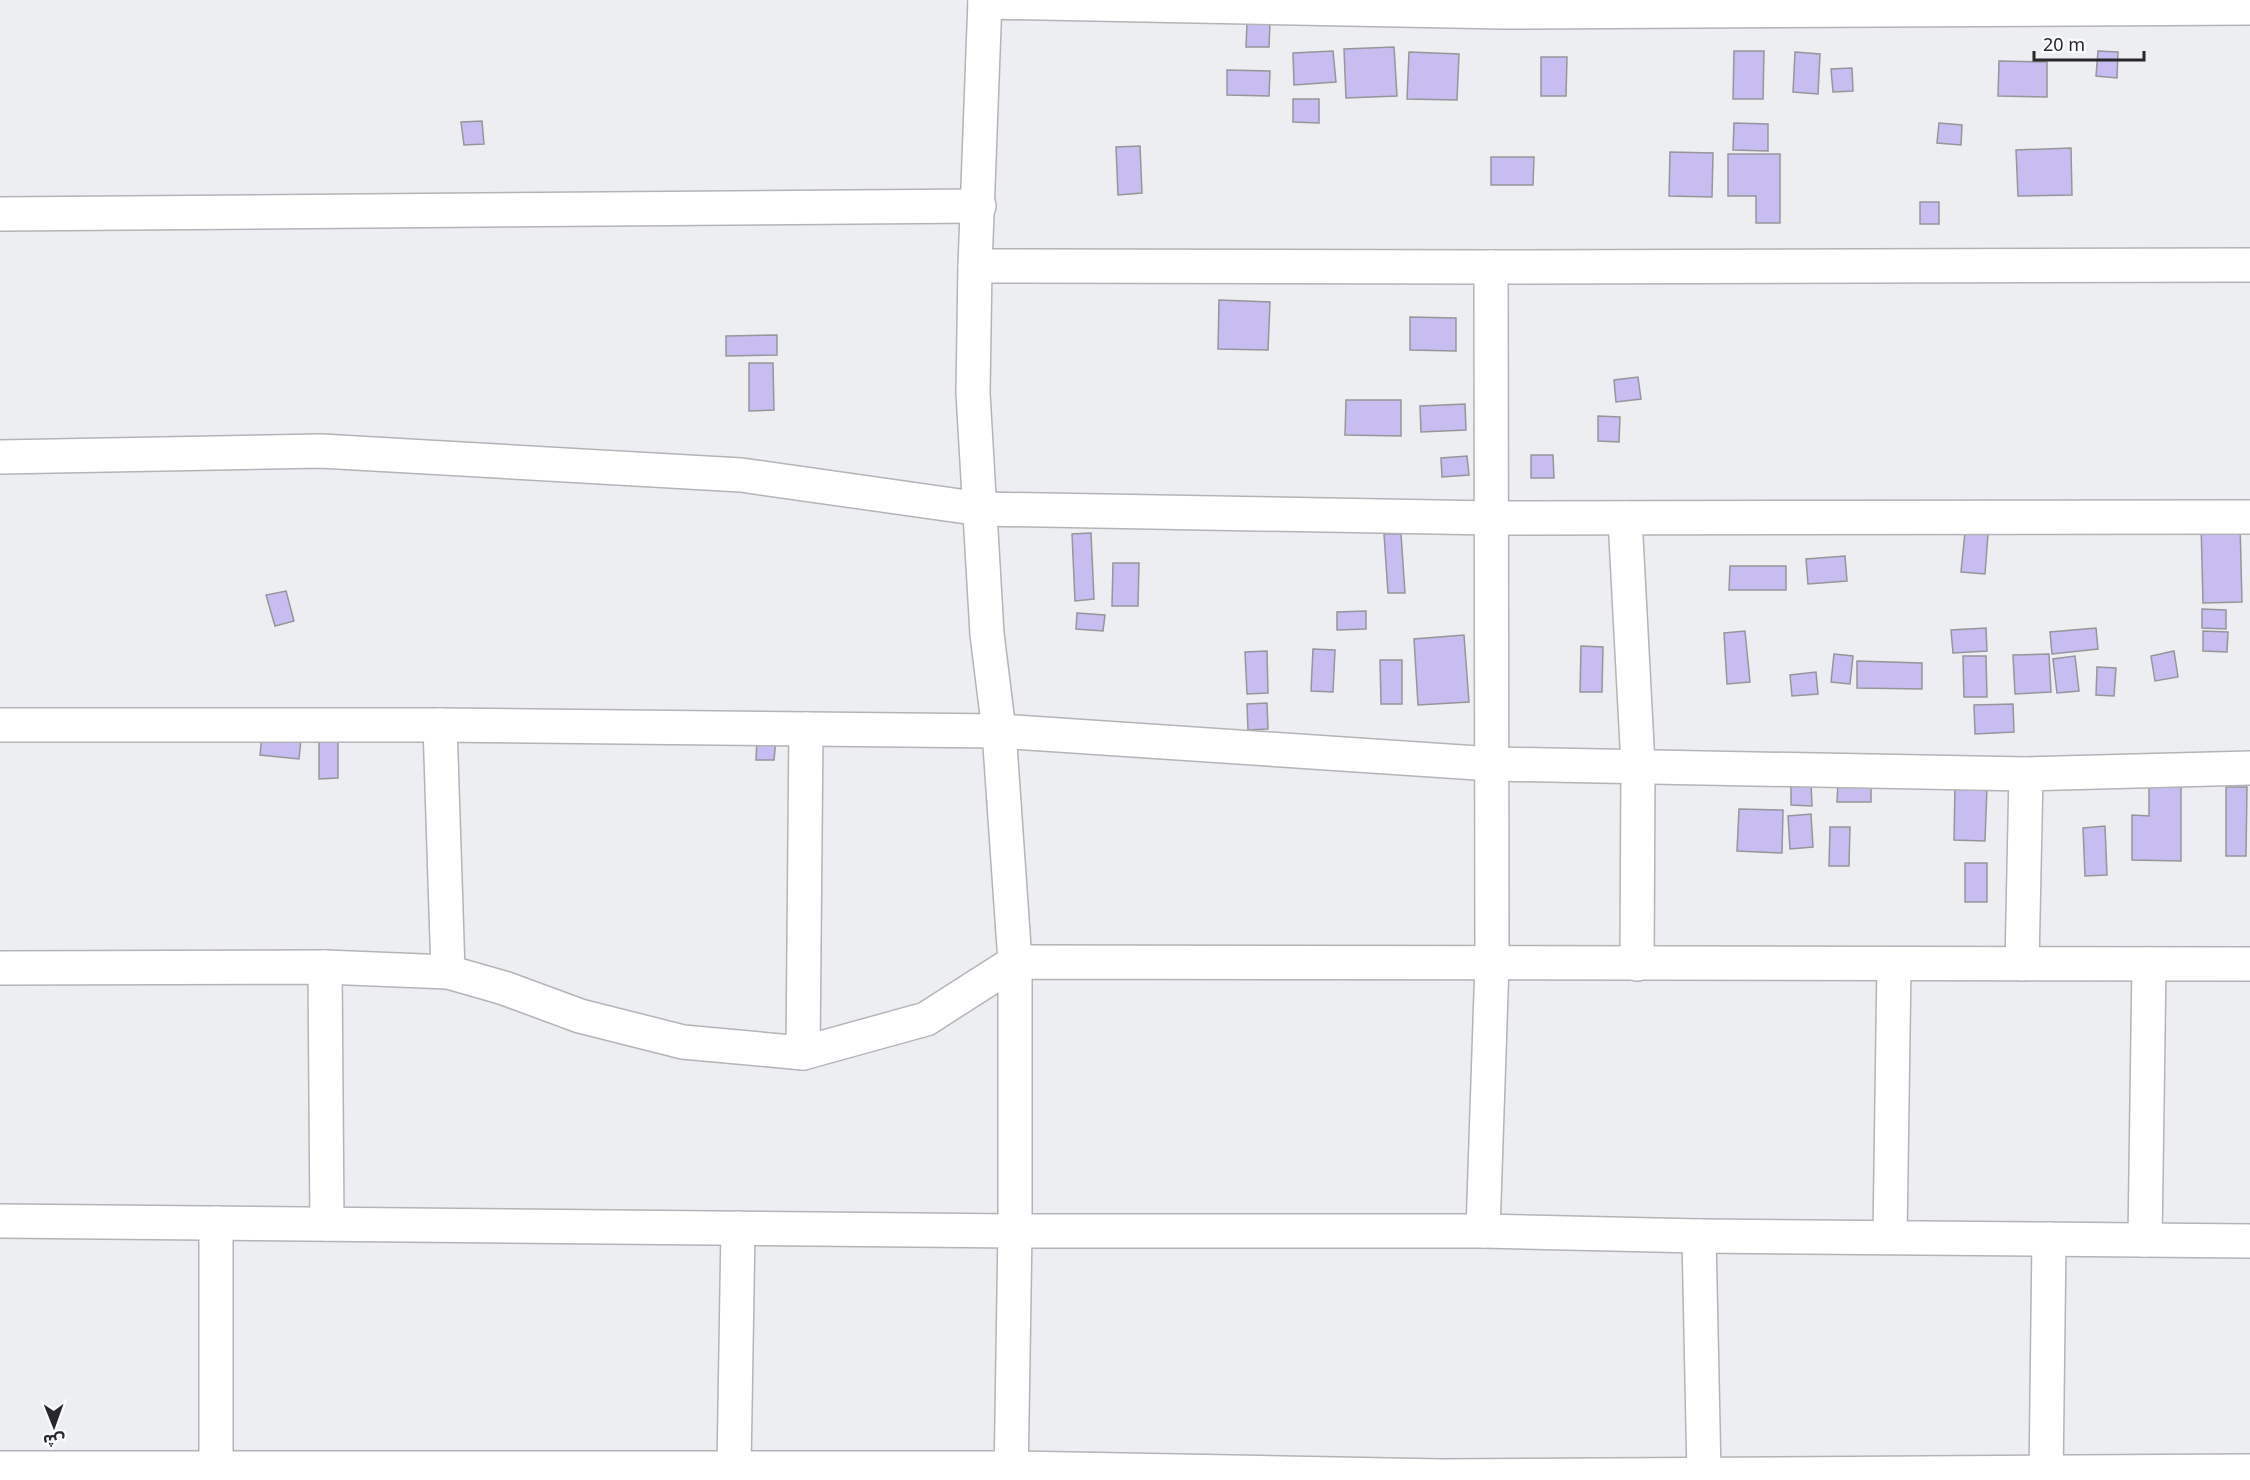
<svg xmlns="http://www.w3.org/2000/svg" width="2250" height="1480" viewBox="0 0 2250 1480" font-family="'Noto Sans','Noto Sans Arabic',sans-serif">
<style>
.building{fill:#c7bdf0;stroke:#969599;stroke-width:1.5}
.lines{fill:none;stroke-linecap:round;stroke-linejoin:round}
.minor-casing{stroke:#b3b4b7;stroke-width:36}
.minor{stroke:#fff;stroke-width:33}
</style>
<rect width="100%" height="100%" fill="#edeef2"/>
<g class="building">
<path d="M1247 23H1270L1269 47H1246Z"/>
<path d="M1394 47 1397 96 1346 98 1344 49Z"/>
<path d="M1333 51 1336 82 1294 85 1293 53Z"/>
<path d="M1734 51H1764L1763 99H1733Z"/>
<path d="M2098 51 2118 52 2117 78 2096 76Z"/>
<path d="M1409 52 1459 54 1457 100 1407 99Z"/>
<path d="M1795 52 1820 54 1818 94 1793 92Z"/>
<path d="M1541 57H1567L1566 96H1541Z"/>
<path d="M1999 61 2047 62V97L1998 96Z"/>
<path d="M1852 68 1853 91 1833 92 1831 69Z"/>
<path d="M1227 70 1270 71 1269 96 1227 95Z"/>
<path d="M1293 99H1319V123L1293 122Z"/>
<path d="M482 121 484 144 464 145 461 122Z"/>
<path d="M1734 123 1768 124V151L1733 150Z"/>
<path d="M1939 123 1962 125 1961 145 1937 143Z"/>
<path d="M1140 146 1142 193 1118 195 1116 147Z"/>
<path d="M2071 148 2072 195 2018 196 2016 150Z"/>
<path d="M1670 152 1713 153 1712 197 1669 196Z"/>
<path d="M1728 154H1780V223H1756V196H1728Z"/>
<path d="M1491 157H1534L1533 185H1491Z"/>
<rect x="1920" y="202" width="19" height="22"/>
<path d="M1219 300 1270 302 1268 350 1218 349Z"/>
<path d="M1410 317 1456 318V351L1410 350Z"/>
<path d="M777 335V355L726 356V336Z"/>
<path d="M749 363H773L774 410 749 411Z"/>
<path d="M1638 377 1641 399 1616 402 1614 380Z"/>
<path d="M1346 400H1401V436L1345 435Z"/>
<path d="M1465 404 1466 430 1421 432 1420 406Z"/>
<path d="M1598 416 1620 417 1619 442 1598 441Z"/>
<path d="M1531 455H1553L1554 478H1531Z"/>
<path d="M1467 456 1469 475 1442 477 1441 458Z"/>
<path d="M2201 524H2240L2242 602 2203 603Z"/>
<path d="M1965 532 1988 534 1985 574 1961 572Z"/>
<path d="M1091 533 1094 599 1075 601 1072 534Z"/>
<path d="M1384 534H1401L1405 593H1388Z"/>
<path d="M1845 556 1847 581 1808 584 1806 559Z"/>
<path d="M1113 563H1139L1138 606H1112Z"/>
<path d="M1730 566H1786V590H1729Z"/>
<path d="M286 591 294 621 275 626 266 595Z"/>
<path d="M2202 609 2226 610V629L2202 628Z"/>
<path d="M1366 611V629L1337 630V612Z"/>
<path d="M1077 613 1105 615 1103 631 1076 629Z"/>
<path d="M1986 628 1987 651 1953 653 1951 630Z"/>
<path d="M2096 628 2098 649 2052 654 2050 632Z"/>
<path d="M1745 631 1750 682 1727 684 1724 633Z"/>
<path d="M2203 631 2228 632 2227 652 2203 651Z"/>
<path d="M1464 635 1469 702 1418 705 1414 639Z"/>
<path d="M1581 646 1603 647 1602 692H1580Z"/>
<path d="M1313 649 1335 650 1333 692 1311 691Z"/>
<path d="M1267 651 1268 693 1247 694 1245 652Z"/>
<path d="M2174 651 2178 677 2155 681 2151 656Z"/>
<path d="M1834 654 1853 656 1850 684 1831 682Z"/>
<path d="M2049 654 2051 692 2015 694 2013 655Z"/>
<path d="M1963 656H1986L1987 697H1964Z"/>
<path d="M2075 656 2079 691 2057 693 2053 659Z"/>
<path d="M1380 660H1402V704H1381Z"/>
<path d="M1857 661 1922 663V689L1857 688Z"/>
<path d="M2097 667 2116 668 2114 696 2096 695Z"/>
<path d="M1816 672 1818 694 1792 696 1790 675Z"/>
<path d="M1267 703 1268 729 1248 730 1247 704Z"/>
<path d="M2013 704 2014 732 1975 734 1974 705Z"/>
<path d="M262 735 301 739 299 759 260 755Z"/>
<path d="M757 738 776 739 774 760H756Z"/>
<path d="M319 741H338V778L319 779Z"/>
<path d="M1791 782H1811L1812 806 1791 805Z"/>
<path d="M1838 782H1871V802H1837Z"/>
<path d="M2149 783H2181V861L2132 860V815L2149 816Z"/>
<path d="M1955 785 1987 787 1985 841 1954 840Z"/>
<path d="M2226 787H2247L2246 856H2226Z"/>
<path d="M1739 809 1783 810 1782 853 1737 851Z"/>
<path d="M1811 814 1813 847 1790 849 1788 816Z"/>
<path d="M2105 826 2107 875 2085 876 2083 828Z"/>
<path d="M1830 827H1850L1849 866H1829Z"/>
<rect x="1965" y="863" width="22" height="39"/>
</g>
<g class="lines">
<g class="minor-casing">
<g id="minor">
<path d="M985 0 975 266 973 393 987 634 999 731 1015 962V1231L1011 1480"/>
<path d="M985 2 1504 12 2250 8"/>
<path d="M0 214 979 206"/>
<path d="M975 266 1491 267 2250 265"/>
<path d="M0 457 321 451 741 475 981 509 1492 518 2250 517"/>
<path d="M1625 518 1638 765 1637 964"/>
<path d="M0 725H440L999 731 1492 764 2026 774 2250 768"/>
<path d="M440 725 448 972"/>
<path d="M2022 964 2026 774"/>
<path d="M325 967 327 1224"/>
<path d="M0 968 325 967 448 972 504 988 580 1016 683 1042 803 1053 926 1019 1015 962 2250 964"/>
<path d="M803 1053 806 729"/>
<path d="M0 1221 1015 1231H1483L1699 1236 2250 1241"/>
<path d="M1483 1231 1492 963 1491 267"/>
<path d="M1699 1236 1704 1474"/>
<path d="M1890 1237 1894 964"/>
<path d="M2145 1240 2149 964"/>
<path d="M0 1468H1011L1441 1476 2250 1471"/>
<path d="M216 1468V1223"/>
<path d="M734 1468 738 1228"/>
<path d="M2046 1480 2049 1239"/>
</g>
</g>
<use href="#minor" class="minor"/>
</g>
<g transform="translate(54 1426) rotate(179)" stroke="#fbfcff" stroke-width="4.5" paint-order="stroke">
<path d="M0-4.5L10 22L0 15L-10 22Z" fill="#28282a"/>
<text y="-9" font-size="16" font-weight="bold" text-anchor="middle" fill="#28282a">ش</text>
</g>
<path d="M2034 51v9h110v-9" fill="none" stroke="#28282a" stroke-width="3"/>
<text x="2043" y="51" font-size="18" fill="#28282a" stroke="#fbfcff" stroke-width="4.5" paint-order="stroke">20 m</text>
</svg>
